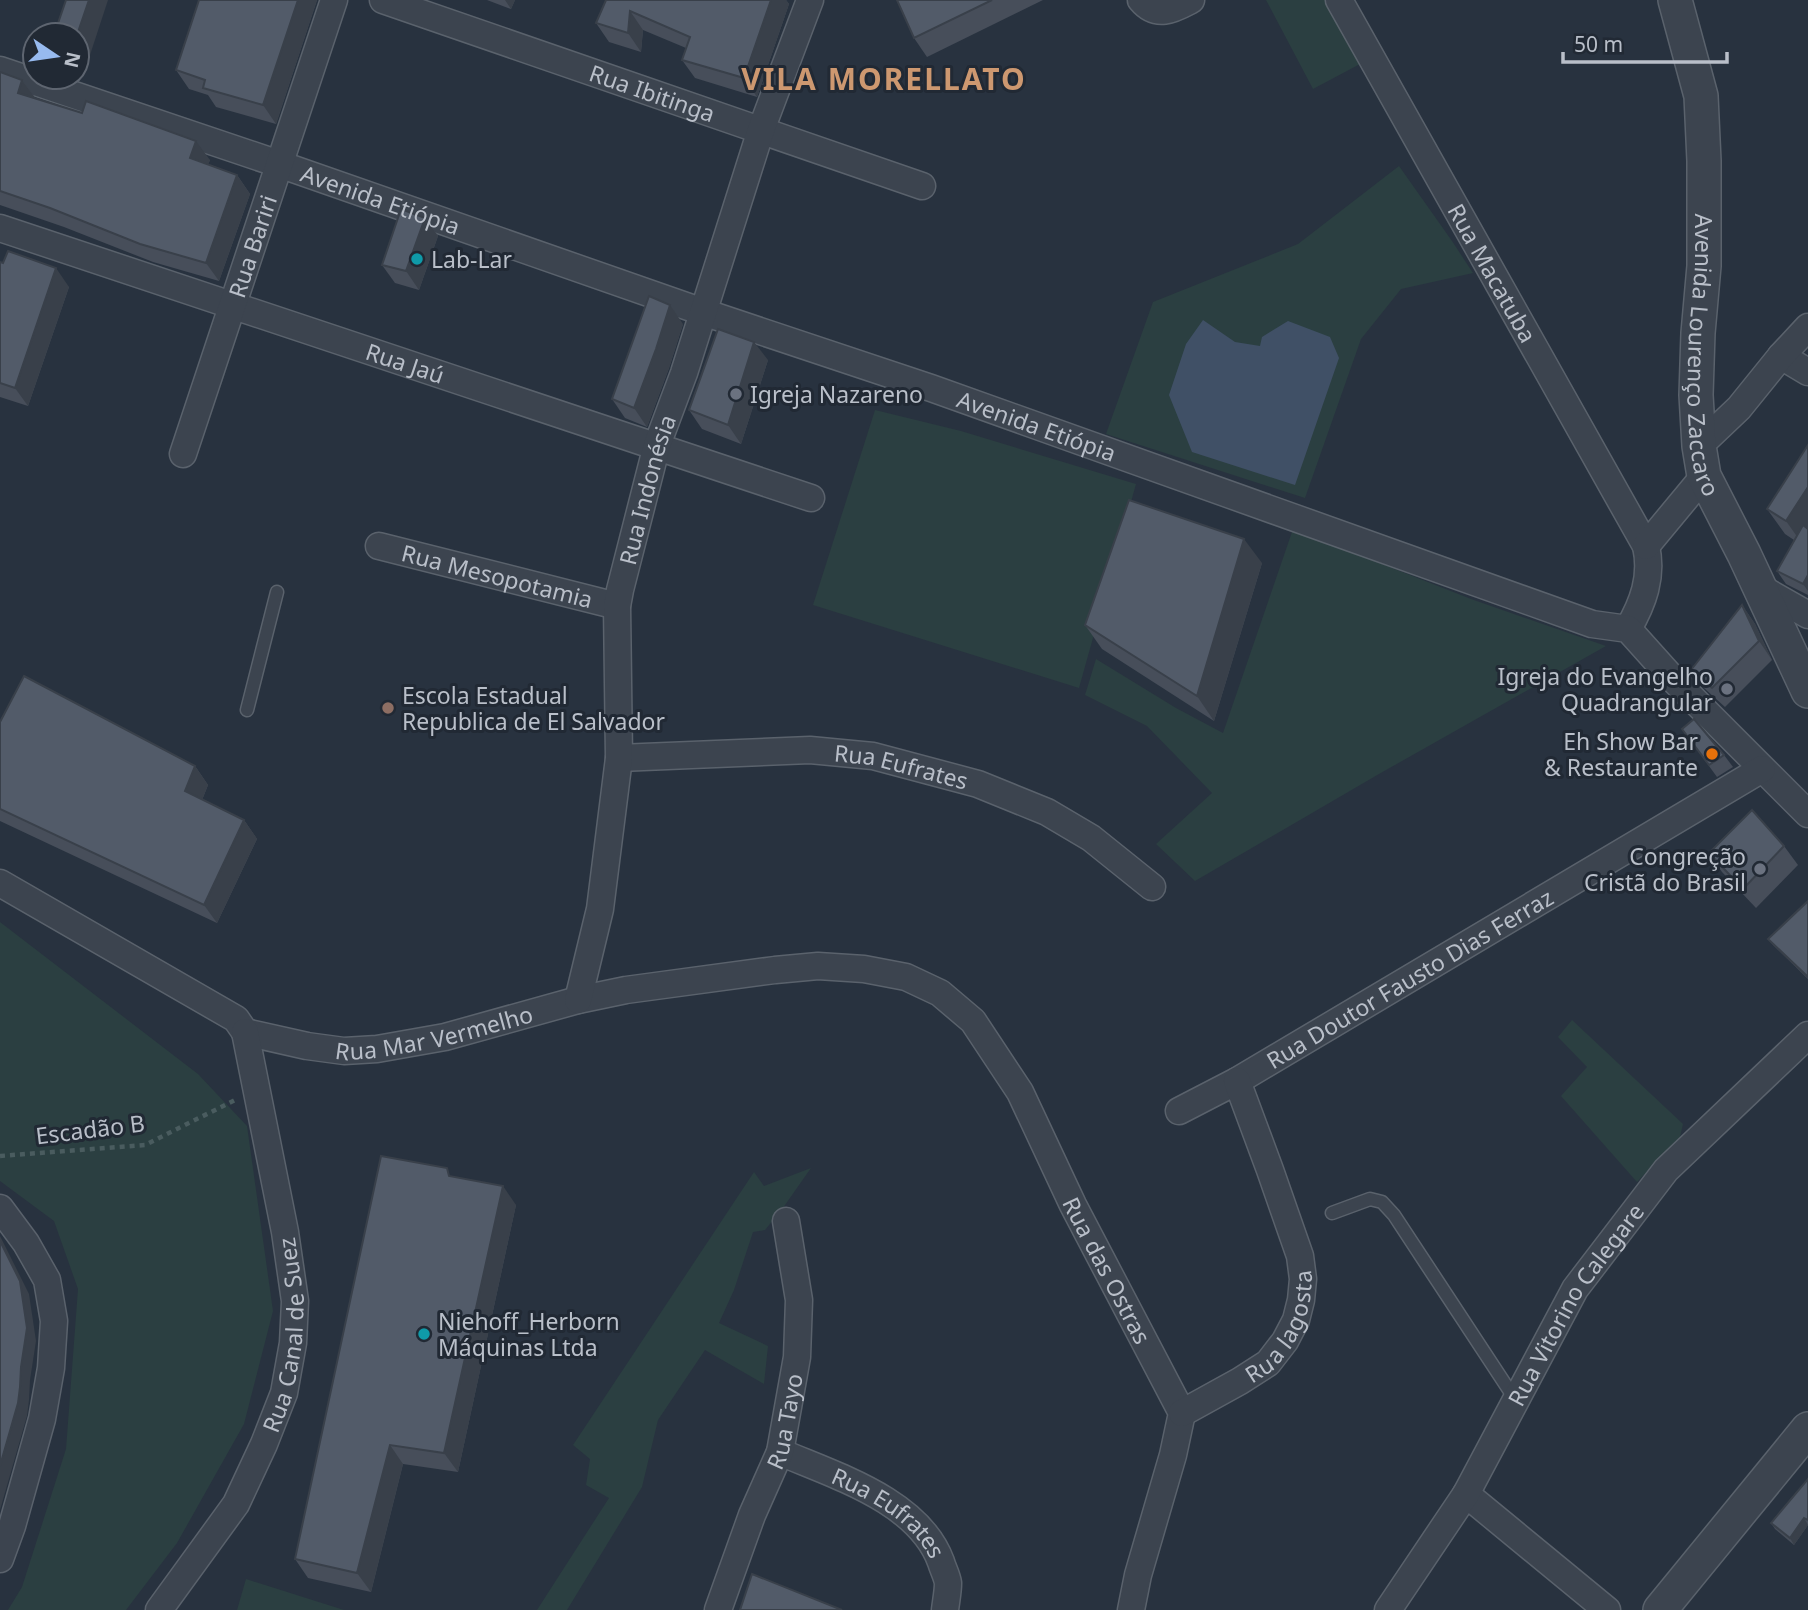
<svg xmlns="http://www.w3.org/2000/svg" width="1808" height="1610" viewBox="0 0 1808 1610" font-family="'Noto Sans',sans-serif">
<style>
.green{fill:#2b3f41}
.water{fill:#405066}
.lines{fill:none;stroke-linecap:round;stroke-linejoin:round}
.service-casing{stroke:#5a626c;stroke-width:15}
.minor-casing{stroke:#5a626c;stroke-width:29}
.tertiary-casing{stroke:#5a626c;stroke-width:36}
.path{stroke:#4a5c5f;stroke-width:4.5;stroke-dasharray:5 5;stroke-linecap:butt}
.service{stroke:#3c444f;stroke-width:12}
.minor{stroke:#3c444f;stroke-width:26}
.tertiary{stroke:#3c444f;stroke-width:33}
.wall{fill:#474e5a}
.shaded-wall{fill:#39404a}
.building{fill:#525b69;stroke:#39404a;stroke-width:2}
.culture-dot{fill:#0f9aa8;stroke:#212934;stroke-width:2.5}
.worship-dot{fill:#6b7280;stroke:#212934;stroke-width:2.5}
.education-dot{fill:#8d6e63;stroke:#212934;stroke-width:2.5}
.food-dot{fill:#e8710a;stroke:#212934;stroke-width:2.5}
.labels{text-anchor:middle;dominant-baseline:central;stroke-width:6;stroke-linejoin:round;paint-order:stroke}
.street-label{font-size:23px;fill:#b9bfc9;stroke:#212934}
.poi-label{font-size:23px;fill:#b9bfc9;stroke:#212934;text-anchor:start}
.district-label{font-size:30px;font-weight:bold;letter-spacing:2px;fill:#cd9870;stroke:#212934}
</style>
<rect width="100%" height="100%" fill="#28323f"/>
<g class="green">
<path d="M1266 0H1330L1360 64 1313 89Z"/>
<path d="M1399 166 1452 241 1473 273 1401 289 1361 339 1305 498 1106 434 1153 302 1298 244Z"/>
<path d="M875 410 961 431 1136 484 1079 688 813 605Z"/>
<path d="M1293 529 1471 599 1606 646 1379 774 1195 881 1156 844 1212 793 1147 726 1085 695 1096 659 1176 708 1223 733Z"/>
<path d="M0 922 198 1074 247 1126 273 1311 244 1424 177 1543 126 1610H8L22 1587 66 1449 78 1289 54 1221 0 1181Z"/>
<path d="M1572 1020 1683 1124 1680 1137 1637 1182 1561 1096 1587 1067 1558 1037Z"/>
<path d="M811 1168 785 1205 765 1230 753 1232 734 1290 719 1323 768 1346 764 1384 705 1350 658 1420 642 1487 567 1610H537L609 1498 586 1485 590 1459 573 1445 754 1172 764 1186Z"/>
<path d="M246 1579 344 1610H237Z"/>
</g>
<path class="water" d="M1203 320 1235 342 1260 346 1262 337 1288 321 1330 337 1339 358 1295 485 1192 452 1169 395 1186 344Z"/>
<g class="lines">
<g class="service-casing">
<g id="service">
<path d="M247 710 277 592"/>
<path d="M1332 1213 1370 1199 1382 1202 1394 1215 1515 1399"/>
</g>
</g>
<g class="minor-casing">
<g id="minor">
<path id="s1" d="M383 0 922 186"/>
<path d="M1141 0C1157 19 1174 9 1191 0"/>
<path id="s2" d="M1339 0 1646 546C1653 577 1643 603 1628 629"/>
<path id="s3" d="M0 70 279 164 703 312 931 388 1592 624 1628 629 1672 678 1808 814"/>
<path id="s4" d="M0 228 811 498"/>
<path d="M1781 356 1808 372"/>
<path d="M1699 446 1739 408 1781 356 1808 327"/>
<path id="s5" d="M183 454 334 0"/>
<path id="s6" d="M379 546 617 606"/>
<path d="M1646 546 1704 476"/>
<path d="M1759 587 1808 615"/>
<path id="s7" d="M619 758 810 750 873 756 978 784 1047 812 1091 838 1152 887"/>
<path id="s8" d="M0 883 236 1019 245 1032 307 1046 344 1051 377 1049 445 1037 578 1000 626 990 775 970 818 966 864 969 906 977 940 993 973 1021 1020 1092 1073 1205 1182 1413 1173 1455 1138 1575 1131 1610"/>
<path id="s9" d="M578 1000 600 909 619 758 617 606 620 590 657 445 684 373 761 130 810 0"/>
<path id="s10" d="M1179 1111 1237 1081 1762 769"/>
<path d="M0 1208 26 1243 47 1280 54 1321 51 1368 42 1419 12 1526 0 1559"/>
<path id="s11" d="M1182 1413 1240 1381 1268 1363 1285 1341 1296 1320 1301 1300 1303 1279 1300 1256 1270 1170 1237 1081"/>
<path id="s12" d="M780 1452C836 1476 919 1501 941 1562 943 1569 947 1576 948 1583 948 1592 946 1601 945 1610"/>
<path d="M1466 1494 1607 1610"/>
<path id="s13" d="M159 1610 236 1504 264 1444 284 1393 293 1343 295 1301 285 1232 245 1032"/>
<path id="s14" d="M718 1610 752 1515 780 1452 797 1357 799 1300 786 1221"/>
<path id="s15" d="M1388 1610 1466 1494 1575 1289 1666 1170 1808 1035"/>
</g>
</g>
<g class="tertiary-casing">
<g id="tertiary">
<path id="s16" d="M1675 0 1701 96 1704 161V266L1698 333 1696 395 1699 446 1704 476 1744 554 1808 691"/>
<path d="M1660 1610 1808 1429"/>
</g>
</g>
<path class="path" d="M0 1156 145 1145 237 1099"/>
<use href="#service" class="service"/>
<use href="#minor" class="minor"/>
<use href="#tertiary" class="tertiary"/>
</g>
<g class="wall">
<path d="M66 0 89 58 77 54V35H57L55 32Z"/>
<path d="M199 0H317L276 124 216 107 208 95 189 89 176 70Z"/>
<path d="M487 0H515L511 9Z"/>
<path d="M606 0H786L789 4 757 97 695 78 682 60 686 48 643 30 641 52 609 42 596 23Z"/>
<path d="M897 0H1043L927 57 914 38Z"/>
<path d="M0 72 22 80 35 98 210 160 208 164 237 175 250 194 219 281 153 262 64 227 0 205Z"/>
<path d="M425 218 438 236 419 290 395 283 382 265Z"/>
<path d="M0 262 69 287 28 406 0 397Z"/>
<path d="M683 324 669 368 647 427 625 418 612 399Z"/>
<path d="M768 360 741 444 702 429 689 410Z"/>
<path d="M1808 445V595L1786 584 1777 571 1794 540 1785 534 1767 509Z"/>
<path d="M1262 563 1214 721 1102 649 1085 625Z"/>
<path d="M1742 605 1755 624 1772 660 1725 707 1704 688 1691 670Z"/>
<path d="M0 722 195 766 208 785 202 800 244 820 257 839 217 923 0 821Z"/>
<path d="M1682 729 1724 755 1733 767 1717 777Z"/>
<path d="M1784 846 1798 865 1756 908 1722 872 1709 853Z"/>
<path d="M1808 901V979L1773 945 1768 939Z"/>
<path d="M453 1177 516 1205 458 1472 403 1464 371 1592 308 1578 295 1559Z"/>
<path d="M1808 1479V1525L1794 1545 1775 1529 1771 1523Z"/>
</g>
<g class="shaded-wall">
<path d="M89 0H108L89 58 77 41V35Z"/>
<path d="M298 0H317L276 124 263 105Z"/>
<path d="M505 0H515L511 9Z"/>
<path d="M771 0H786L789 4 757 97 744 78Z"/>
<path d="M630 11 643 30 641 52 628 33Z"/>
<path d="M22 80 36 99 18 93Z"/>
<path d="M196 141 210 160 203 177 190 158Z"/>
<path d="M237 175 250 194 219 281 206 263Z"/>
<path d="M425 218 438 236 419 290 406 271Z"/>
<path d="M56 268 69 287 28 406 15 388Z"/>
<path d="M670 305 683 324 669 368 647 427 634 408Z"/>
<path d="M754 342 768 360 741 444 728 425Z"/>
<path d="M1808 487V538L1803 545 1786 521Z"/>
<path d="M1244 539 1262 563 1214 721 1197 696Z"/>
<path d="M1808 575V591L1803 584Z"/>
<path d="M1742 605 1755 624 1772 660 1759 641Z"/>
<path d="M195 766 208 785 198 810 185 791Z"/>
<path d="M244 820 257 839 217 923 204 905Z"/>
<path d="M503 1186 516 1205 458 1472 444 1453Z"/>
<path d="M0 1236 29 1294 36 1341 30 1380 29 1400 27 1416 0 1510Z"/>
<path d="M390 1445 403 1464 371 1592 357 1573Z"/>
<path d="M1804 1518 1808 1525 1794 1545 1790 1538Z"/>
</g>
<g class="building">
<path d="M66 0H89L77 35H63L55 32Z"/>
<path d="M199 0H298L263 105 203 88 205 80 176 70Z"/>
<path d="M606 0H771L744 78 682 60 690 37 630 11 628 33 596 23Z"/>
<path d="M897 0H992L914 38Z"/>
<path d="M0 72 22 80 18 93 82 113 86 101 196 141 190 158 237 175 206 263 140 244 50 208 0 191Z"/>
<path d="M401 209 425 218 406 271 382 265Z"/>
<path d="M8 251 56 268 15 388 0 383V262L3 263Z"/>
<path d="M649 296 670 305 656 349 634 408 612 399Z"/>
<path d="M718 329 754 342 728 425 689 410Z"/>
<path d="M1808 445V487L1786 521 1767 509Z"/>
<path d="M1129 500 1244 539 1197 696 1085 625Z"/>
<path d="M1803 525 1808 529V575L1803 584 1777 571Z"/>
<path d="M1742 605 1759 641 1712 688 1691 670Z"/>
<path d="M24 676 195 766 185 791 244 820 204 905 0 809V722Z"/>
<path d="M1694 719 1724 755 1709 765 1682 729Z"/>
<path d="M1752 810 1784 846 1743 889 1709 853Z"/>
<path d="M1808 901V977L1768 939Z"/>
<path d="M381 1156 447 1168 449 1176 503 1186 444 1453 390 1445 357 1573 295 1559Z"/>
<path d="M0 1241 20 1281 27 1328 21 1367 20 1387 18 1403 0 1466Z"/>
<path d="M1808 1479V1520L1804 1518 1790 1538 1771 1523Z"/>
<path d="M752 1574 842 1610H740Z"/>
</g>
<g class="culture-dot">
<circle cx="417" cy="259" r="7"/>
<circle cx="424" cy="1334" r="7"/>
</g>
<g class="worship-dot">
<circle cx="736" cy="394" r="7"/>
<circle cx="1727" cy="689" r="7"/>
<circle cx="1760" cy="869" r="7"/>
</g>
<circle class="education-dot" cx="388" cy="708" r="7"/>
<circle class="food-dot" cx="1712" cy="754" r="7"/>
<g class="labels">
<g class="street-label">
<text stroke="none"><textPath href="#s1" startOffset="285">Rua Ibitinga</textPath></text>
<text stroke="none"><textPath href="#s3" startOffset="402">Avenida Etiópia</textPath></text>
<text stroke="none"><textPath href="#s5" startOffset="219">Rua Bariri</textPath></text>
<text stroke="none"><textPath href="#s2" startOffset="313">Rua Macatuba</textPath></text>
<text stroke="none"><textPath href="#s16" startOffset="359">Avenida Lourenço Zaccaro</textPath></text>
<text stroke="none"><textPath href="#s4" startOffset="427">Rua Jaú</textPath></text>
<text stroke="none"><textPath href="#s3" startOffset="1096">Avenida Etiópia</textPath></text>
<text stroke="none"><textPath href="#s9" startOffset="518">Rua Indonésia</textPath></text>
<text stroke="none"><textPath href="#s6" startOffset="122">Rua Mesopotamia</textPath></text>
<text stroke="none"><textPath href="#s7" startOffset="284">Rua Eufrates</textPath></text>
<text stroke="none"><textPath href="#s10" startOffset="266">Rua Doutor Fausto Dias Ferraz</textPath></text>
<text stroke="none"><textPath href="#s8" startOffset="481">Rua Mar Vermelho</textPath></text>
<text transform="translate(90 1129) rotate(-7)">Escadão B</text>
<text stroke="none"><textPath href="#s8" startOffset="1325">Rua das Ostras</textPath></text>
<text stroke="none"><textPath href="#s15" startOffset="359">Rua Vitorino Calegare</textPath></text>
<text stroke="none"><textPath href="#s11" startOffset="138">Rua lagosta</textPath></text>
<text stroke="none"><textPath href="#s13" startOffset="310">Rua Canal de Suez</textPath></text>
<text stroke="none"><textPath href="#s14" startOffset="201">Rua Tayo</textPath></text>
<text stroke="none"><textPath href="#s12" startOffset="126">Rua Eufrates</textPath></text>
</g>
<g class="poi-label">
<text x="431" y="259">Lab-Lar</text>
<text x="750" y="394">Igreja Nazareno</text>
<text x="1713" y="676" text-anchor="end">Igreja do Evangelho<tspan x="1713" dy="26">Quadrangular</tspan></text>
<text x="402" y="695">Escola Estadual<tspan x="402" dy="26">Republica de El Salvador</tspan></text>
<text x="1698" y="741" text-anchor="end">Eh Show Bar<tspan x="1698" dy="26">&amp; Restaurante</tspan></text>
<text x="1746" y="856" text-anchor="end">Congreção<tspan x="1746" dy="26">Cristã do Brasil</tspan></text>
<text x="438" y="1321">Niehoff_Herborn<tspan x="438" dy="26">Máquinas Ltda</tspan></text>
</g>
<g class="district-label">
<text x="884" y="78">VILA MORELLATO</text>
</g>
</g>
<g transform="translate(56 56) rotate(103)"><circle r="33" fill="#212934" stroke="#5e6570" stroke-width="2"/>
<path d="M0-5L12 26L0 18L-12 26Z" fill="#97baef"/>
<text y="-10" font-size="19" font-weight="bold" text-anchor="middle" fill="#b9bfc9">N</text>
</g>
<path d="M1563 52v10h164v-10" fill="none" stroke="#b9bfc9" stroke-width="3.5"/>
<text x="1574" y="52" font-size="21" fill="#b9bfc9" stroke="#212934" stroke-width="5" paint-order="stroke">50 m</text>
</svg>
